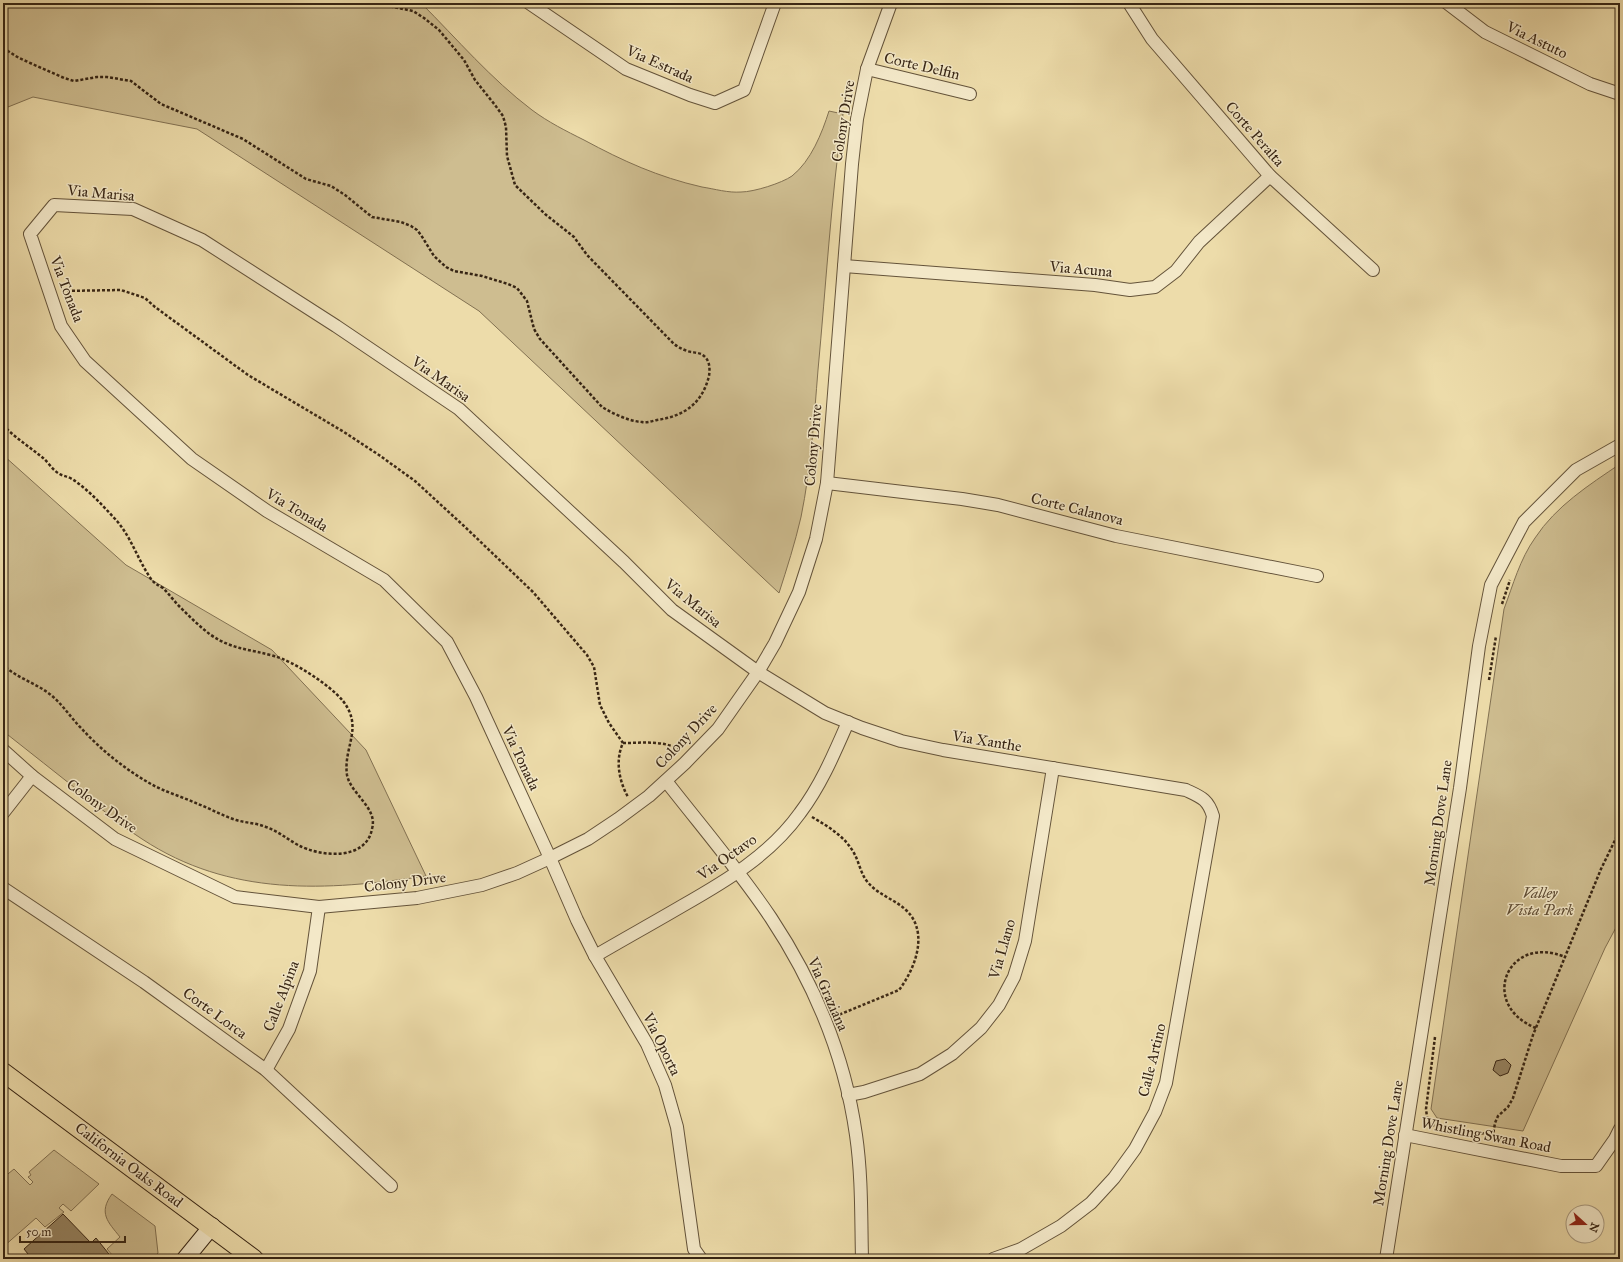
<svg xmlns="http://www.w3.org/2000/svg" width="1623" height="1262" viewBox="0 0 1623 1262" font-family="'IM FELL Great Primer',serif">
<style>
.green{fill:#cebd90;stroke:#827152}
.building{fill:#968462;stroke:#372514}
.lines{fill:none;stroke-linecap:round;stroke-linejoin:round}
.street-casing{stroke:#64533a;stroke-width:14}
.secondary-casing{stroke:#372514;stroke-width:18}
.primary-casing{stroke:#372514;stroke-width:20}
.path{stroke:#372514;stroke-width:2.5;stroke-dasharray:3 2;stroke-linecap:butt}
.street{stroke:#f3e8c8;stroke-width:12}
.secondary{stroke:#f3e8c8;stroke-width:16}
.primary{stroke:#eddcaa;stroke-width:18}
.labels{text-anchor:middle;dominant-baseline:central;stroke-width:3;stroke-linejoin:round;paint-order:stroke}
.street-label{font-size:15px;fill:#372514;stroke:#f3e8c8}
.park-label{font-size:15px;font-style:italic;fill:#5d4b33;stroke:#f3e8c8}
</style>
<rect width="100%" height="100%" fill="#eddcaa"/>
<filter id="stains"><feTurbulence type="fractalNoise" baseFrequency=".005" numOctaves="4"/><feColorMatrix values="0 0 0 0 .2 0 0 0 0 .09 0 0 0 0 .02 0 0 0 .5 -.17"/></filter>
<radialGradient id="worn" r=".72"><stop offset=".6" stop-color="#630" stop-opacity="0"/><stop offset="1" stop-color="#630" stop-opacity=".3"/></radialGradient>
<g class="green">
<path d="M3 3H421C457 39 491 79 532 110 548 122 566 131 584 140 623 161 658 177 702 187 715 189 728 193 741 192 754 192 782 183 792 176 811 161 822 133 829 111L843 114C831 199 826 285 818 370 814 419 811 468 801 517 795 543 787 568 779 593L479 311 197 129 33 97 3 109Z"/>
<path d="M3 455 126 565 272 650 366 750 426 876C326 891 230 897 142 839 121 826 103 810 84 795 57 774 30 752 3 731Z"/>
<path d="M1620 464V920L1605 948 1523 1131 1437 1118 1431 1109 1504 609C1513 585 1520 559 1535 538 1556 506 1589 485 1620 464Z"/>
<path d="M54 1150 99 1184 71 1211 63 1204 59 1208 64 1212 45 1227 36 1218 3 1247V1178L14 1169 30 1185 33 1182 28 1177 31 1175 29 1172Z"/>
<path d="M112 1194 155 1226 158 1253 153 1259H118L116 1255 113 1256 107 1249 120 1237C108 1222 98 1213 112 1194Z"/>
</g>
<g class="building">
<path d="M1505 1059 1511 1065 1508 1073 1500 1076 1493 1070 1496 1061Z"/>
<path d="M63 1214 91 1243 96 1238 113 1259H32L24 1249Z"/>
</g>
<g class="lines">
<g class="street-casing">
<g id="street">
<path d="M529 3 626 69 690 95 715 103 744 90 775 3"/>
<path d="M1129 3 1152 39 1270 176 1373 270"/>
<path d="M1447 3 1485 32 1590 84 1620 94"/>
<path d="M867 69 970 94"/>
<path d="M844 266 1095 285 1130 290 1155 287 1176 271 1199 242 1270 176"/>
<path d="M827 483 962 499 998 505 1116 536 1317 576"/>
<path d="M3 750 32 776 115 839 235 897 319 907 417 898 482 885 517 873 550 858 588 839 618 819 649 796 685 763 718 729 758 672 775 643 799 592 816 539 827 483 852 164 857 119 867 69 891 3"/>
<path d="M666 781C701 826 739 870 771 918 814 983 845 1057 856 1135 862 1176 861 1218 862 1259"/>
<path d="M3 813 32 776"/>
<path d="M3 888 144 982 266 1070 391 1186"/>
<path d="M595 956C624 939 653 923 682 906 726 881 770 855 800 813 821 785 834 754 848 722"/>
<path d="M266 1070 289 1029 310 971 319 907"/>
<path d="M848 1095 864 1092 920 1074 952 1054 981 1028 999 1005 1014 977 1025 941 1053 768"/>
<path d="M1405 1135 1561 1166H1596L1615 1139 1620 1129"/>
<path d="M701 1259 694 1249 677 1127 665 1085 647 1044 595 956 577 920 550 858 476 697 447 642 384 580 267 511 192 459 85 361 61 326 30 234 54 205 133 209 202 240 336 326 459 409 624 562 672 610 758 672 825 713 862 728 901 741 943 750 1186 790C1201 797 1208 799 1213 816L1166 1083 1155 1112 1135 1149 1114 1178 1091 1203 1061 1226 1021 1249 993 1259"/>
<path d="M1386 1259 1460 788 1479 646 1491 585 1524 522 1576 470 1620 445"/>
</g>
</g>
<g class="secondary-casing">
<path id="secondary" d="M185 1259 212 1226"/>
</g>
<g class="primary-casing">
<path id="primary" d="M3 1072 254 1259"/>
</g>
<g class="path">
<path d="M3 48 19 58 64 78 74 81 97 77H107L131 81 161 104 243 139 306 179 331 186 345 195 372 217 401 222 411 226 417 230 421 235 434 256 446 267 454 271 482 276 508 284 517 288 527 301 534 329 540 339 602 407C614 414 628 421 642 422 647 423 652 421 657 420 684 416 702 404 709 376 710 369 710 361 704 356 700 352 693 353 687 351 682 349 678 347 674 344L587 255 574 237 545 214 515 185 507 156 506 127 503 116 495 105 475 80 464 60 439 30 424 18 413 11 374 3"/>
<path d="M62 291 121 290 145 298 155 307 248 375 344 432 379 455 415 481 464 526 533 592 587 655 594 667 600 705 609 723 623 743C615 760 619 781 628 797"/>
<path d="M3 425C15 438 30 447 43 458 48 462 52 469 58 473 62 476 67 476 72 479 89 490 103 506 117 521 132 539 138 560 151 579 155 584 158 585 163 588 169 594 174 601 180 607 190 617 200 627 211 635 233 650 250 649 274 656 293 661 330 685 343 701 364 728 343 747 347 775 349 785 357 793 363 801 370 810 375 818 372 829 366 861 320 857 298 845 287 839 278 831 266 827 257 823 246 823 236 820 223 816 211 809 198 804 183 797 165 792 151 784 126 770 101 750 82 729 71 718 63 705 51 695 36 683 17 678 3 665"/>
<path d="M1502 604 1510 580"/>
<path d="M1489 680 1496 636"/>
<path d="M623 743C643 743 663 740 681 750"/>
<path d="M812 817C829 827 846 837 855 855 859 863 861 873 866 880 877 895 895 899 907 911 929 933 915 969 899 990L836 1016"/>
<path d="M1536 1028C1478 1005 1507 933 1565 957"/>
<path d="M1435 1037 1426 1109 1427 1117 1431 1125 1493 1135 1495 1123 1498 1116 1508 1107 1513 1098 1533 1035 1601 869 1620 830"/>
</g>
<use href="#street" class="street"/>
<use href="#secondary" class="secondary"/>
<use href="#primary" class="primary"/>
</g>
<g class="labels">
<g class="street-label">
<text transform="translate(1537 40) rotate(26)">Via Astuto</text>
<text transform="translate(660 64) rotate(24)">Via Estrada</text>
<text transform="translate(922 66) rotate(13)">Corte Delfin</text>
<text transform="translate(843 121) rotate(-81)">Colony Drive</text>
<text transform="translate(1255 134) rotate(49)">Corte Peralta</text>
<text transform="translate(101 193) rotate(5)">Via Marisa</text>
<text transform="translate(1081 269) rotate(5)">Via Acuna</text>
<text transform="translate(67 289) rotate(69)">Via Tonada</text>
<text transform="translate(441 379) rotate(35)">Via Marisa</text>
<text transform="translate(813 445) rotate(-85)">Colony Drive</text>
<text transform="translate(1077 509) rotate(14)">Corte Calanova</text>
<text transform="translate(297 510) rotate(31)">Via Tonada</text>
<text transform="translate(693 603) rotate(39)">Via Marisa</text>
<text transform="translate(686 736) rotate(-47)">Colony Drive</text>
<text transform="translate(987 741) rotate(9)">Via Xanthe</text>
<text transform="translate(521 758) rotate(65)">Via Tonada</text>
<text transform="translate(102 806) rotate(35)">Colony Drive</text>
<text transform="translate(1438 823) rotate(-82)">Morning Dove Lane</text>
<text transform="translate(727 857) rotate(-35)">Via Octavo</text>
<text transform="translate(405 882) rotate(-7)">Colony Drive</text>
<text transform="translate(1002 949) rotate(-74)">Via Llano</text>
<text transform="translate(828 994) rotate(66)">Via Graziana</text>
<text transform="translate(281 996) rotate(-69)">Calle Alpina</text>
<text transform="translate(215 1013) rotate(36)">Corte Lorca</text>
<text transform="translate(662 1044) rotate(64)">Via Oporta</text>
<text transform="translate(1152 1060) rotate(-76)">Calle Artino</text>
<text transform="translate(1486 1135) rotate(11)">Whistling Swan Road</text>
<text transform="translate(1388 1143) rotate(-81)">Morning Dove Lane</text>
<text transform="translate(129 1165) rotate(37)">California Oaks Road</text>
</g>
<g class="park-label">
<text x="1540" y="893">Valley<tspan x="1540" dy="17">Vista Park</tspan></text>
</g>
</g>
<rect width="1623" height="1262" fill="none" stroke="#eddcaa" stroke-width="16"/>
<rect x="4" y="4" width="1615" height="1254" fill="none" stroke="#372514" stroke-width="2"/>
<rect x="8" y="8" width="1607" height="1246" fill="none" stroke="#372514"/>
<g transform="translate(1585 1224) rotate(111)"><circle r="19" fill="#f3e8c8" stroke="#a89a80"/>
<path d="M0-3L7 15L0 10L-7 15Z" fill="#8f2418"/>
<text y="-6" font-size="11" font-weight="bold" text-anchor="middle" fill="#372514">N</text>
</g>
<path d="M20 1236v6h105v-6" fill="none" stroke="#372514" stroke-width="2"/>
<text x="26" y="1236" font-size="12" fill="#372514" stroke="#f3e8c8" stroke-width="3" paint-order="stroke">50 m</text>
<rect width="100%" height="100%" filter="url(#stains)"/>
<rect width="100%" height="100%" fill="url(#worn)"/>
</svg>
